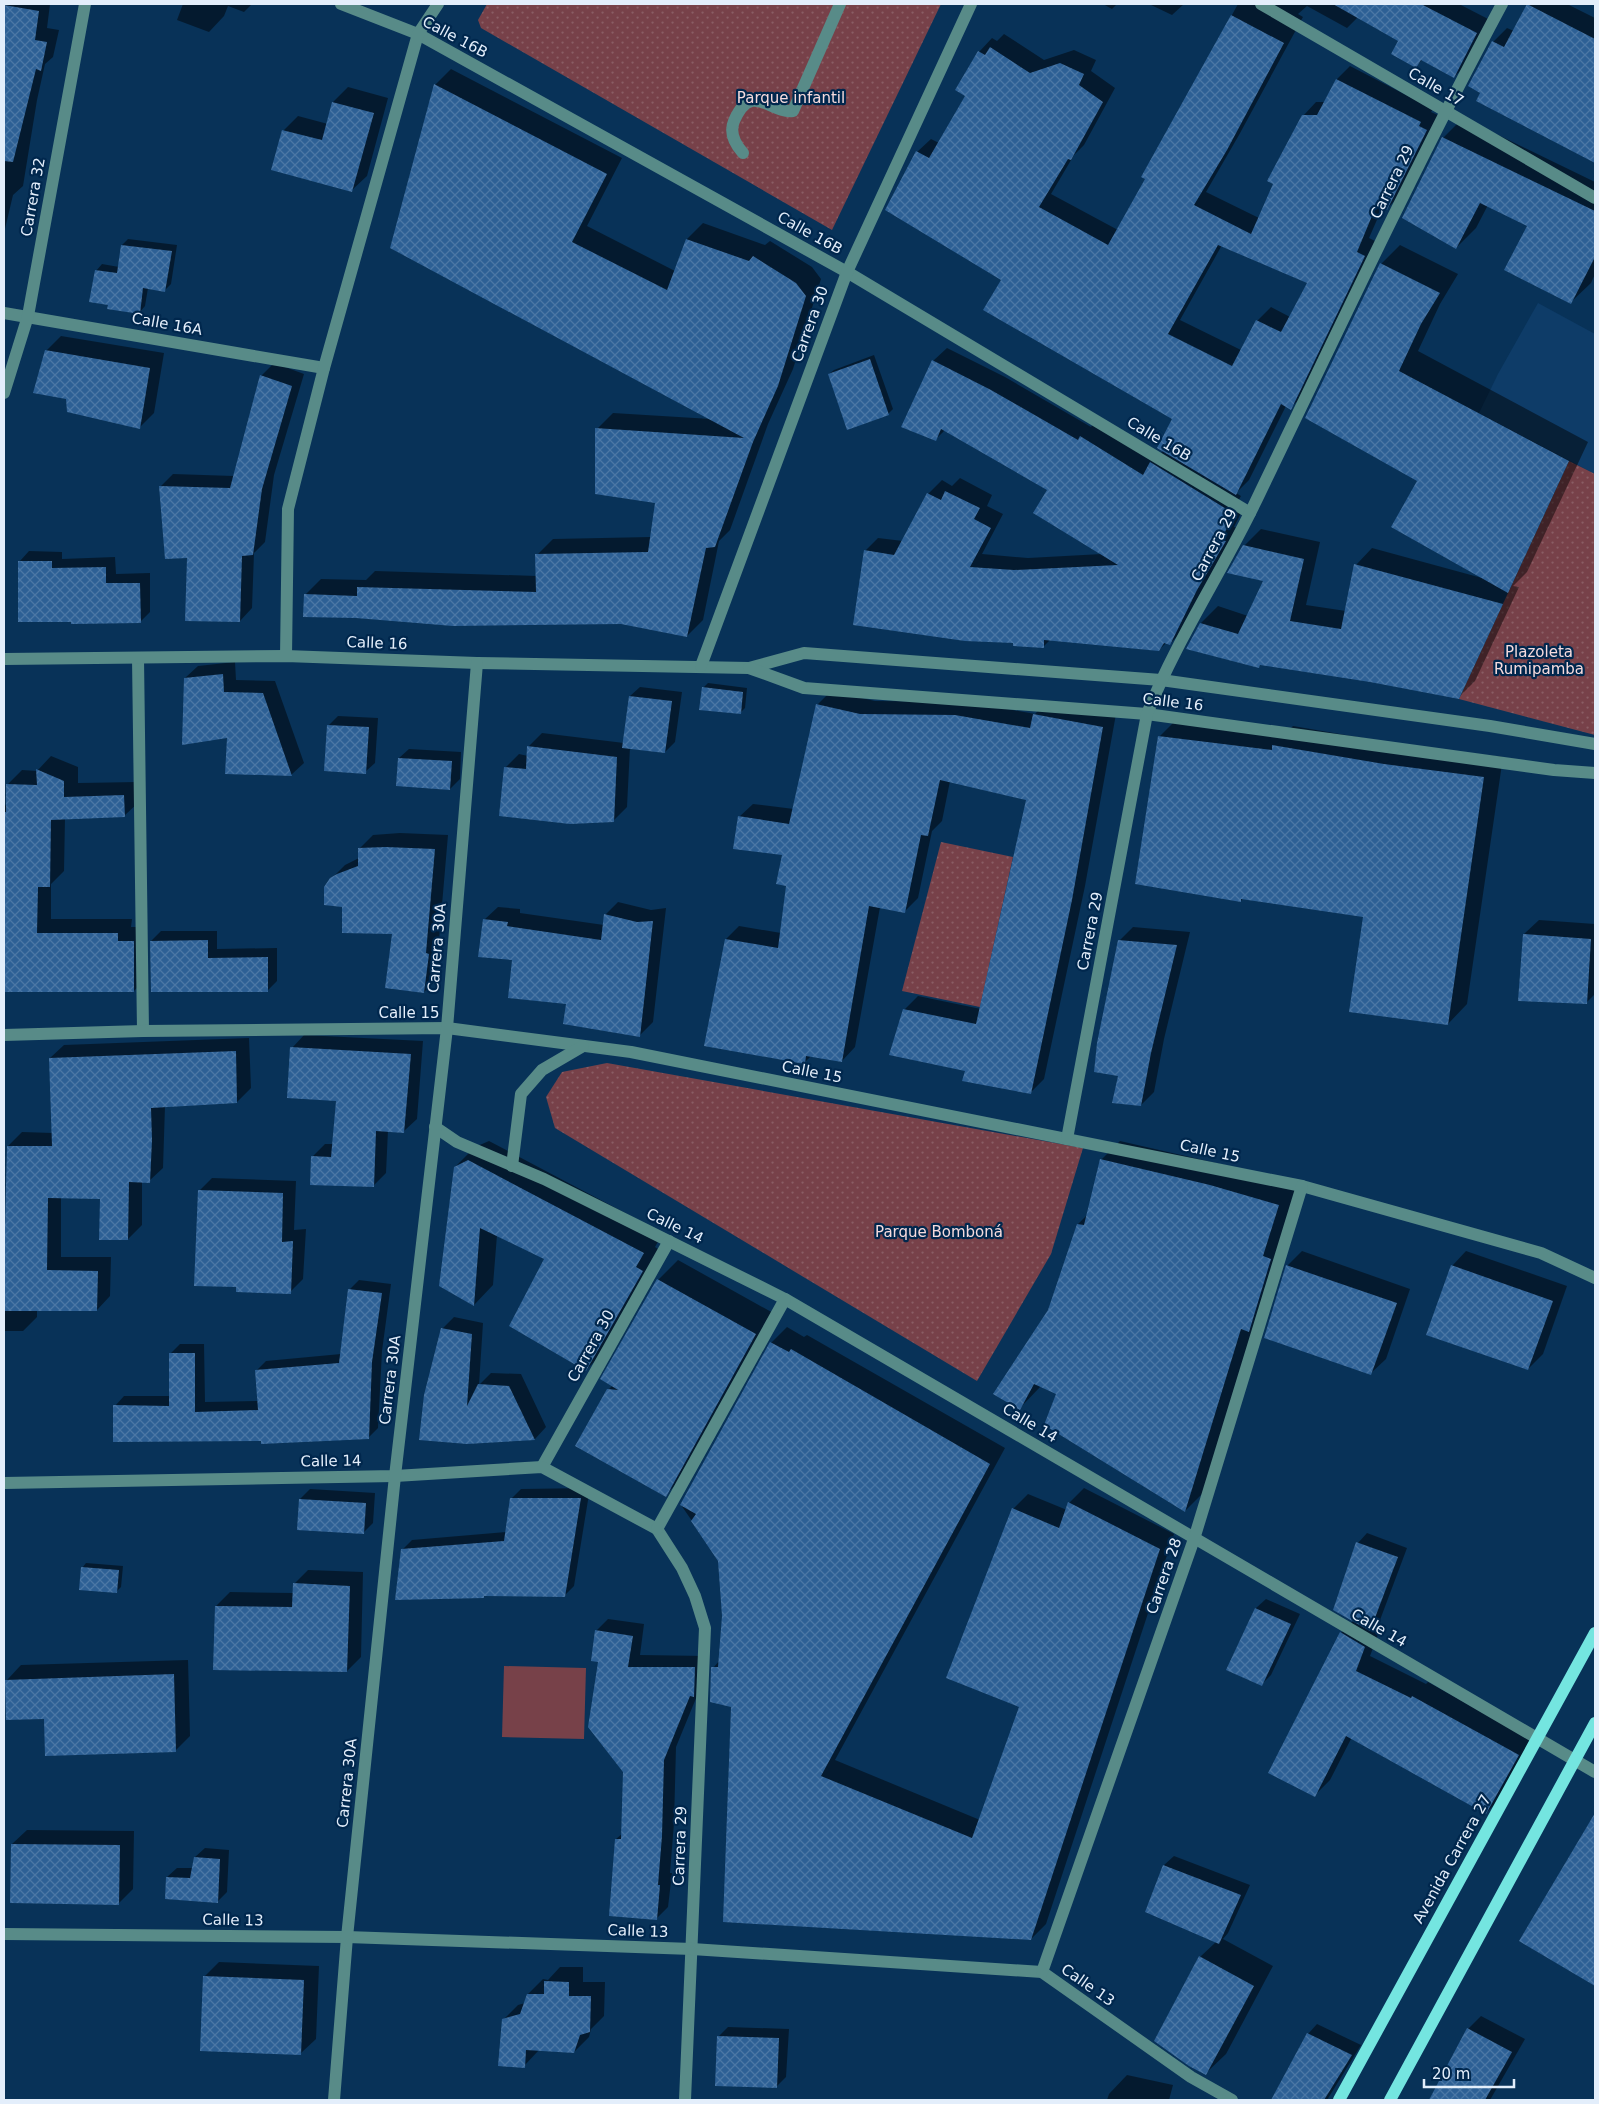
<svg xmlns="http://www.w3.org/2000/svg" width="1599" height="2104" viewBox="0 0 1599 2104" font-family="'DejaVu Sans',sans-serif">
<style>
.built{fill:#0e3c68}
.grass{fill:#774149}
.park{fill:url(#park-dots)}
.shadow{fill:#0007;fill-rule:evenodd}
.building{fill:url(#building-cross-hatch);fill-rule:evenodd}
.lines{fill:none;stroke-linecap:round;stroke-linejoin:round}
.minor{stroke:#588b88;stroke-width:12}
.major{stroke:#74e5e0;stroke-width:12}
.labels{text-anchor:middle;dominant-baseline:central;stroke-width:4.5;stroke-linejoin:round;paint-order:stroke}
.street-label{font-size:15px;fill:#e3eefb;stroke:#00274d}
.park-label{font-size:15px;fill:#f6dbdd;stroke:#00274d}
</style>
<defs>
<pattern id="park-dots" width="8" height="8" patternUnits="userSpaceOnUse" patternTransform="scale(1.25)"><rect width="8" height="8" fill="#774149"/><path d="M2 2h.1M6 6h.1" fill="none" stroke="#8a5d64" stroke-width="1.8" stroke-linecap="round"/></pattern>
<pattern id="building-cross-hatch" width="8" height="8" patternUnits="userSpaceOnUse" patternTransform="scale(1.25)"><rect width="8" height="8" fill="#2d6095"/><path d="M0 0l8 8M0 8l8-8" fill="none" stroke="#4b77a5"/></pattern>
</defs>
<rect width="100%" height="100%" fill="#083258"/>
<path class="built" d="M1538 303 1595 334V474L1479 413 1498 374Z"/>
<path class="grass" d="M504 1666 586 1668 584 1739 502 1737Z"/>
<g class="park">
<path d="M487 4H941L832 230 481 28 478 20Z"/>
<path d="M1569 461 1595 474V735L1459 699Z"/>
<path d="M941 842 1013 857 980 1007 902 991Z"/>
<path d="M607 1063 1083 1148 1051 1254 977 1381 555 1128 546 1097 562 1072Z"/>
</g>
<g class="shadow">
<path d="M4 4H50L47 28 59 30 53 57 45 64 37 100 23 186 13 195 4 233Z"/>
<path d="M183 4H252L244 12 228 6 224 16 209 32 177 20Z"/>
<path d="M1103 4H1117L1112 9Z"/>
<path d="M1149 4H1184L1172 15Z"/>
<path d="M1238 4H1459L1490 20 1467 64 1454 77 1422 60 1416 66 1400 41 1358 17 1347 28 1307 6 1298 14 1303 17 1239 135 1206 192 1259 218 1303 116 1316 102H1325L1337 79 1350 66 1433 109 1431 112 1440 116 1400 195 1387 209 1383 206 1369 238 1377 242 1304 395 1290 408 1286 406 1249 480 1236 493 1241 496 1237 503 1244 507 1234 527 1238 528 1183 630 1170 644 1166 643 1159 650 1051 639 1043 647 1014 641 865 551 878 538 903 541 928 494 942 480 952 486 960 478 992 495 987 506 1003 514 982 554 1028 558 1102 554 1049 489 945 430 935 440 933 361 947 348 1005 377 1091 427 1094 423 1154 460 1164 450 1174 418 1003 279 917 152 931 139 939 143 967 96 979 52 992 38 997 41 1004 34 1044 60 1074 50 1096 60 1091 71 1115 88 1084 145 1074 155 1051 194 1118 230 1147 179 1143 176ZM1222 245 1308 283 1290 317 1271 307 1257 321 1241 350 1180 320Z"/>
<path d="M1529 4H1567L1595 18V161L1477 100 1482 92 1493 42 1507 28 1514 31Z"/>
<path d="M451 69 622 158 587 226 675 271 687 239 703 223 765 245 770 241 812 267 821 279 793 369 768 424 730 530 719 541 703 620 687 636 621 623 305 595 321 579 366 580 375 571 537 576V555L553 539 651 537 657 502 597 429 613 413 711 419 391 248 435 85Z"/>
<path d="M348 87 388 98 367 176 352 190 273 169 284 130 298 116 328 124 333 102Z"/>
<path d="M1463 118 1595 182V274L1591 283 1571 302 1528 225 1488 205 1476 228 1456 248 1443 138Z"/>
<path d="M128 239 177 245 171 284 165 290 148 288 145 306 139 313 109 304 96 271 102 264 119 267 122 245Z"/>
<path d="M1400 245 1458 274 1440 304 1418 351 1588 442 1527 572 1513 586 1519 587 1475 681 1458 698 1370 681 1261 664 1259 667 1201 623 1218 606 1248 616 1265 580 1244 546 1261 529 1320 542 1306 605 1346 611 1356 565 1372 548 1482 578 1419 480 1306 417 1381 264Z"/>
<path d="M61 336 164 353 154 413 139 428 68 398 46 351Z"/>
<path d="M874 355 893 409 888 414 829 374 834 370Z"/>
<path d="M274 363 304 374 274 475 265 542 254 553 252 608 240 621 160 487 173 474 234 476 261 376Z"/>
<path d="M29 551 62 552V559L115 557 116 574 150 573V612L140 622 72 620 20 561Z"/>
<path d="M235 662 236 680 275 681 304 763 291 775 228 736 185 678 198 666Z"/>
<path d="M708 683 747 688 745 708 740 713 703 688Z"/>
<path d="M640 687 682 692 675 742 665 752 630 747 627 807 614 820 505 768 519 754 528 756 529 746 542 733 624 743 630 696Z"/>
<path d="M831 691 875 701 969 702 1035 714 1047 701 1116 714 1085 886 1044 1079 1030 1093 966 1070 904 1010 918 996 981 1009 1027 799 950 781 942 821 932 831 918 898 904 912 880 907 855 1047 842 1061 811 1056 805 1062 726 939 739 926 781 933 788 885 784 854 739 817 753 804 794 809 817 705Z"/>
<path d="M338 716 378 718 375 763 365 772 328 726Z"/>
<path d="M1179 717 1289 730 1293 726 1404 745 1503 757 1467 1004 1448 1024 1364 915 1243 898 1241 901 1159 737Z"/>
<path d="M409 749 461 752 460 779 450 789 399 758Z"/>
<path d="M51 756 78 767V783L138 782 139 802 124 816 65 818 64 871 51 884V919H132L131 927H147L148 976 134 991H4V807L7 804V785L22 770 37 771Z"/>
<path d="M400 833 448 835 439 940H443L438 978 424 992 393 933 344 905 331 879 345 865 359 858V849L373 835Z"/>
<path d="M618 902 651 910 666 908 653 1022 640 1035 568 1003 514 959 484 920 498 907 520 909V913L604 925 605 915Z"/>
<path d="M1539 920 1595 924V994L1586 1003 1524 934Z"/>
<path d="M1133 927 1190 932 1164 1039 1154 1092 1141 1105 1119 1075V941Z"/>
<path d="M161 931H217V949L277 948V981L267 991 151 941Z"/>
<path d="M304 1035 423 1041 417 1119 404 1131 388 1130 386 1173 373 1186 312 1157 325 1144H334L337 1100 292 1048Z"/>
<path d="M249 1038 251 1088 237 1102 165 1106 163 1168 149 1181H142V1225L128 1239 101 1197H61V1257H111L110 1296 97 1310H37V1317L23 1331H4V1218L7 1215 8 1146 22 1132 53 1133 50 1058 64 1045Z"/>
<path d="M489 1141 663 1233 655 1247 661 1251 606 1350 586 1370 546 1258 497 1235 493 1285 474 1305 455 1167 475 1147Z"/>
<path d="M1120 1141 1229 1166 1297 1186 1204 1492 1185 1511 1058 1394 1041 1386 1020 1408 1049 1310 1078 1224 1088 1214 1101 1160Z"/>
<path d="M212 1178 296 1181 294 1230 306 1229 303 1279 290 1292 238 1286 199 1191Z"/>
<path d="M1302 1251 1410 1289 1386 1359 1371 1373 1266 1337 1288 1265Z"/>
<path d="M1466 1251 1567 1286 1543 1354 1528 1369 1452 1266Z"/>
<path d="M678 1260 775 1314 685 1476 665 1495 608 1390 613 1385 658 1280Z"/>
<path d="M359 1280 391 1284 382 1351 378 1428 368 1438 262 1440 115 1406 124 1396H170V1354L180 1344H204L205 1402 259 1401 256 1371 266 1361 341 1354 349 1290Z"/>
<path d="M454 1317 483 1323 479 1385 491 1373 521 1374 546 1427 535 1439 467 1443 442 1329Z"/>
<path d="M787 1327 804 1337 807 1335 1005 1448 835 1760 980 1820 1020 1706 1013 1509 1028 1494 1067 1510 1069 1503 1084 1488 1174 1534 1046 1924 1031 1939 724 1921 732 1706 713 1668 720 1660 724 1616 719 1560 681 1505 771 1343Z"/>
<path d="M590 1488 574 1586 564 1596 485 1595 483 1597 402 1550 412 1540 506 1532 511 1499 521 1489Z"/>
<path d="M310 1489 375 1493 373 1523 363 1533 300 1499Z"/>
<path d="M1367 1533 1407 1548 1380 1620 1372 1628 1379 1632 1370 1656 1426 1684 1428 1682 1532 1740 1501 1798 1486 1813 1352 1737 1330 1780 1315 1795 1341 1633 1354 1620 1358 1543Z"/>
<path d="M86 1563 123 1566 121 1587 117 1591 82 1568Z"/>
<path d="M308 1570 363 1572 361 1657 347 1671 216 1606 230 1592 294 1593V1584Z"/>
<path d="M1266 1599 1300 1614 1271 1675 1261 1685 1227 1669 1256 1608Z"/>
<path d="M608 1619 644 1624 640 1655 707 1656 699 1691 676 1747 674 1823 670 1873H672L668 1907 656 1919 616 1839 623 1833 624 1772 599 1661 596 1631Z"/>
<path d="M188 1660 190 1736 175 1751 7 1680 21 1665Z"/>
<path d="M1595 1815V1984L1521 1940Z"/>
<path d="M27 1830 134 1831 133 1889 119 1903 12 1844Z"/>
<path d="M205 1848 229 1850 227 1892 217 1902 167 1877 177 1868H193L195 1857Z"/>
<path d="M1174 1856 1250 1885 1228 1933 1223 1939 1273 1966 1226 2054 1206 2073 1200 1957 1216 1942 1164 1865Z"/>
<path d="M219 1962 319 1966 316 2039 301 2053 204 1977Z"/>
<path d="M560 1967H583V1982H605L604 2016 591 2029 589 2037 574 2052 539 2050 524 2066 503 2020 518 2005 525 2003 528 1994 543 1979 548 1980Z"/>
<path d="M1481 2016 1525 2039 1490 2100H1430L1468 2029Z"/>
<path d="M1317 2024 1361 2045 1327 2100H1278L1274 2098 1308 2034Z"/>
<path d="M728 2027 789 2029 786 2077 776 2087 718 2037Z"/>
<path d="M1127 2075 1173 2085 1169 2100H1107L1109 2094Z"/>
</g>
<g class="building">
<path d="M1333 4H1421L1477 33 1454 78 1421 60 1416 68 1391 54 1398 41Z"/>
<path d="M1527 4 1595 39V163L1476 101 1480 93 1468 86 1492 41 1504 47Z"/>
<path d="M4 5 39 11 35 40 47 42 41 71 36 69 13 162 4 161Z"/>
<path d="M1231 15 1284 43 1227 150 1194 205 1251 234 1273 184 1267 181 1302 115H1317L1336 79 1421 122 1419 126 1427 130 1387 210 1377 204 1357 252 1365 256 1291 410 1281 404 1236 495 1157 448 1172 419 983 310 1001 280 885 210 916 151 929 158 965 96 955 90 978 51 985 55 990 47 1030 73 1060 63 1084 74 1079 85 1103 102 1071 160 1068 159 1039 207 1108 245 1145 179 1141 177ZM1218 245 1307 283 1281 332 1256 320 1232 366 1168 334Z"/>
<path d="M434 84 607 174 572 242 667 290 686 239 749 261 753 256 796 283 806 296 778 386 753 442 715 547 706 548 687 637 621 624 453 626 356 618 303 617 304 594 357 596V587L536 592 535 554 648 552 655 503 595 494V428L744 438 390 248Z"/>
<path d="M332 102 374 113 352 192 271 170 282 130 322 140Z"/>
<path d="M1442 137 1595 211V257L1571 304 1504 270 1527 226 1480 203 1456 249 1402 218Z"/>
<path d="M121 245 172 251 165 292 143 288 140 314 107 309 108 305 89 302 95 270 117 273Z"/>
<path d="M1380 263 1440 293 1421 324 1399 371 1569 461 1508 593 1391 527 1417 481 1305 418Z"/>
<path d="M45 350 150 368 140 429 67 412 66 399 33 393Z"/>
<path d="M870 359 889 415 847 430 828 374Z"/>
<path d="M932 360 991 390 1078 440 1080 436 1143 475 1150 462 1228 510 1225 517 1231 520 1221 540 1226 541 1197 590 1170 645 1164 643 1159 651 1044 640V648L1013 646V643L965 641 853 625 864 550 894 555 927 493 941 500 945 491 980 508 974 519 991 528 970 567 1014 570 1118 565 1033 513 1047 490 941 429 936 441 901 427Z"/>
<path d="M260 375 292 386 262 489 253 555 242 556 240 622 185 621 187 558 165 559 159 486 230 488Z"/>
<path d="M1243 545 1304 559 1290 621 1341 629 1354 564 1503 604 1459 699 1370 682 1260 665 1259 668 1186 649 1200 623 1238 634 1263 581 1227 573Z"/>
<path d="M18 561H52V568L106 567V583H140L141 623 71 624V622H18Z"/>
<path d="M223 674 224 692 263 693 292 776 225 774 227 738 182 745 184 678Z"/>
<path d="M702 687 743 692 741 714 699 710Z"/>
<path d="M629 696 672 701 665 753 622 748Z"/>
<path d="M816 704 860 714 955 715 1030 728 1033 714 1103 727 1072 900 1031 1094 962 1081 965 1071 889 1055 903 1009 976 1024 1026 800 940 780 928 836 921 835 905 913 869 906 842 1062 806 1056 805 1064 704 1046 725 939 778 948 786 886 776 884 782 855 733 849 738 816 789 824Z"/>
<path d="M327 725 369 727 366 774 324 771Z"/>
<path d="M1158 736 1272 750V745L1384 764 1484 777 1448 1025 1349 1012 1363 917 1241 899V902L1135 884Z"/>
<path d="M527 746 617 757 614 822 570 824 499 816 504 767 526 769Z"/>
<path d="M398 758 452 761 450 790 396 786Z"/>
<path d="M36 769 64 781V797L124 795 125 817 51 820 50 887H38L37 933H118V941H134V992H4V812H6V784L37 785Z"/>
<path d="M386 847 435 849 426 953 429 954 424 993 385 988 392 934 342 933V907L324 905V887L330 878 337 874 358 866V848Z"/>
<path d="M604 914 637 922 653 921 640 1037 563 1024 566 1004 508 998 512 960 478 957 483 919 508 922 507 926 601 940Z"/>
<path d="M1523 934 1591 939 1587 1004 1518 1001Z"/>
<path d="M208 940V958L268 957V992H151L150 941Z"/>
<path d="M1118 940 1177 945 1151 1053 1141 1106 1112 1103 1118 1076 1094 1072 1097 1043Z"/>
<path d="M290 1047 411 1054 404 1133 376 1131 374 1187 310 1185 311 1156 331 1157 336 1101 287 1098Z"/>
<path d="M236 1051 237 1103 151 1108 152 1140 150 1183 129 1182 128 1240H99L100 1199 48 1198 47 1270 98 1271 97 1311H4V1225H5L7 1146H52L49 1058Z"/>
<path d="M1100 1159 1210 1185 1279 1205 1263 1256 1271 1259 1249 1332 1241 1329 1185 1512 1044 1425 1056 1394 1034 1384 1020 1410 993 1394 1048 1310 1077 1224 1084 1225Z"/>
<path d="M468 1160 644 1253 636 1267 643 1271 586 1371 509 1326 544 1259 480 1228 474 1306 439 1286 454 1167Z"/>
<path d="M198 1190 283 1193 282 1242 293 1241 291 1294 236 1292V1287L194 1286Z"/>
<path d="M1286 1265 1397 1303 1371 1375 1264 1338Z"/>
<path d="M1451 1265 1553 1301 1528 1370 1426 1335Z"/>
<path d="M657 1279 756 1334 666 1497 575 1446 607 1389 618 1390 600 1379Z"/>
<path d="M348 1289 382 1293 372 1362 369 1439 261 1444V1441L113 1442V1405L169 1406V1353H195V1412L258 1410 255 1370 339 1363Z"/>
<path d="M441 1328 472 1334 467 1406 478 1384 509 1386 535 1440 467 1444 419 1440 424 1395Z"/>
<path d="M770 1342 789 1352 791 1349 990 1464 821 1776 972 1838 1019 1707 946 1678 1012 1508 1059 1528 1068 1502 1160 1549 1031 1940 723 1922 731 1707 710 1702 711 1667H718L722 1616 718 1561 691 1521 696 1514 680 1505Z"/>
<path d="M510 1498H581L565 1597 484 1596V1598L395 1600 401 1549 504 1541Z"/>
<path d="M299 1499 366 1503 364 1534 297 1530Z"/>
<path d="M1356 1542 1398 1557 1370 1631 1333 1610Z"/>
<path d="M81 1567 119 1570 117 1593 79 1590Z"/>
<path d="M293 1583 350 1586 347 1672 213 1670 215 1606 292 1607Z"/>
<path d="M1255 1608 1291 1624 1262 1686 1226 1670Z"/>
<path d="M595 1630 633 1636 628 1667H695L694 1697 690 1696 664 1760 662 1836 658 1885H660L657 1920 609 1916 615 1839H621L623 1772 588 1727 598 1662 591 1661Z"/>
<path d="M1340 1632 1365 1647 1356 1671 1411 1698 1412 1696 1519 1755 1486 1814 1346 1736 1315 1797 1268 1773Z"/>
<path d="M174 1674 176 1752 45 1756 44 1719 6 1720 5 1680Z"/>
<path d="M1595 1813V1986L1519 1941Z"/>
<path d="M11 1844 120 1845 119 1905 10 1903Z"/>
<path d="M194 1857 220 1859 218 1903 165 1899 166 1877 190 1878Z"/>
<path d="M1163 1865 1241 1895 1219 1944 1145 1912Z"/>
<path d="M1199 1956 1254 1986 1206 2075 1189 2066 1154 2041Z"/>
<path d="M203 1976 304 1980 301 2055 200 2051Z"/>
<path d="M544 1981 569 1982V1996H591L590 2032 580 2035 574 2053 526 2050 525 2068 498 2066 502 2019 520 2014 527 1994H544Z"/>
<path d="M1467 2028 1512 2052 1485 2100H1429Z"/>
<path d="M1307 2033 1352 2055 1324 2100H1271Z"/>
<path d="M717 2036 779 2038 777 2088 715 2086Z"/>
</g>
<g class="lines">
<g class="minor">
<path d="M341 4 418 34 847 272 1250 513"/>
<path d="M1261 4 1595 198"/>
<path d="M743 153C735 144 729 133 734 121 752 80 770 114 793 111L840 4"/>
<path d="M4 313 324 368"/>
<path d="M4 393 28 316 85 4"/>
<path d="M286 656 288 509 324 368 418 34 438 4"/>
<path d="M138 658 143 1031"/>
<path d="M4 659 286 656 477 663 749 668 804 653 1161 680 1490 726 1595 744"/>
<path d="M701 666 847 272 971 4"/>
<path d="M749 668 804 688 1147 714 1554 770 1595 773"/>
<path d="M4 1035 143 1031 447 1028 631 1052 1302 1186 1541 1253 1595 1278"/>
<path d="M435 1127 457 1142 544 1179 785 1299 1595 1772"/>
<path d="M1067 1139 1147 714C1176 641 1220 575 1254 505 1335 337 1414 168 1502 4"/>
<path d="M512 1166 521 1094 542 1070 583 1046"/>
<path d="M542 1467 669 1241"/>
<path d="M4 1483 395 1476 542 1467 657 1529 682 1568 695 1596 705 1628 685 2100"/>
<path d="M657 1529 785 1299"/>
<path d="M4 1934 347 1937 692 1949 1042 1972 1191 2077 1232 2100"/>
<path d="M1042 1972 1194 1539 1302 1186"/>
<path d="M334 2100 347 1937 395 1476 447 1028 477 663"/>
</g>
<g class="major">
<path d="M1339 2100 1595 1633"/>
<path d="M1390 2100 1595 1723"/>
</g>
</g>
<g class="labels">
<g class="street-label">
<text transform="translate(455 37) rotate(28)">Calle 16B</text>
<text transform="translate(1436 87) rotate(30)">Calle 17</text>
<text transform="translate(1392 182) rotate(-64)">Carrera 29</text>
<text transform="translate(33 197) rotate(-80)">Carrera 32</text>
<text transform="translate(810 233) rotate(29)">Calle 16B</text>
<text transform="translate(167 324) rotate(10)">Calle 16A</text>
<text transform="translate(810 324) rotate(-70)">Carrera 30</text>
<text transform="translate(1159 439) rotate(31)">Calle 16B</text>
<text transform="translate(1214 545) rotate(-62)">Carrera 29</text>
<text transform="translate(377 643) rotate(2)">Calle 16</text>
<text transform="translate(1173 702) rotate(7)">Calle 16</text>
<text transform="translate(1090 931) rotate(-79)">Carrera 29</text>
<text transform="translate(437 948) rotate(-85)">Carrera 30A</text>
<text x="409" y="1013">Calle 15</text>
<text transform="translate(812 1072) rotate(11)">Calle 15</text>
<text transform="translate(1210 1151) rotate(12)">Calle 15</text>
<text transform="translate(675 1226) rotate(26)">Calle 14</text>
<text transform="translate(591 1346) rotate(-61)">Carrera 30</text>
<text transform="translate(390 1380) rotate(-83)">Carrera 30A</text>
<text transform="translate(1030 1423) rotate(31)">Calle 14</text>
<text transform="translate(331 1461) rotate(-1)">Calle 14</text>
<text transform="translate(1164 1576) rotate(-71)">Carrera 28</text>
<text transform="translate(1379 1628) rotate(30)">Calle 14</text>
<text transform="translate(347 1783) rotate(-84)">Carrera 30A</text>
<text transform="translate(680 1846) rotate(-88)">Carrera 29</text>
<text transform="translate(1452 1859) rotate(-61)">Avenida Carrera 27</text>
<text transform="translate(233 1920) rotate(1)">Calle 13</text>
<text transform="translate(638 1931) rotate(2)">Calle 13</text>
<text transform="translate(1088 1985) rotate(35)">Calle 13</text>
</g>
<g class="park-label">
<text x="791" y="98">Parque infantil</text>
<text x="1539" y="652">Plazoleta<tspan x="1539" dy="17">Rumipamba</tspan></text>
<text x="939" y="1232">Parque Bomboná</text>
</g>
</g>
<rect width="1599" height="2104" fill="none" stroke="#e3eefb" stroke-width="10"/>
<path d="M1424 2079v8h90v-8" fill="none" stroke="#e3eefb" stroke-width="2.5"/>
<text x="1432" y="2079" font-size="15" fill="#e3eefb" stroke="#00274d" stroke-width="4" paint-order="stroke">20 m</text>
</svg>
